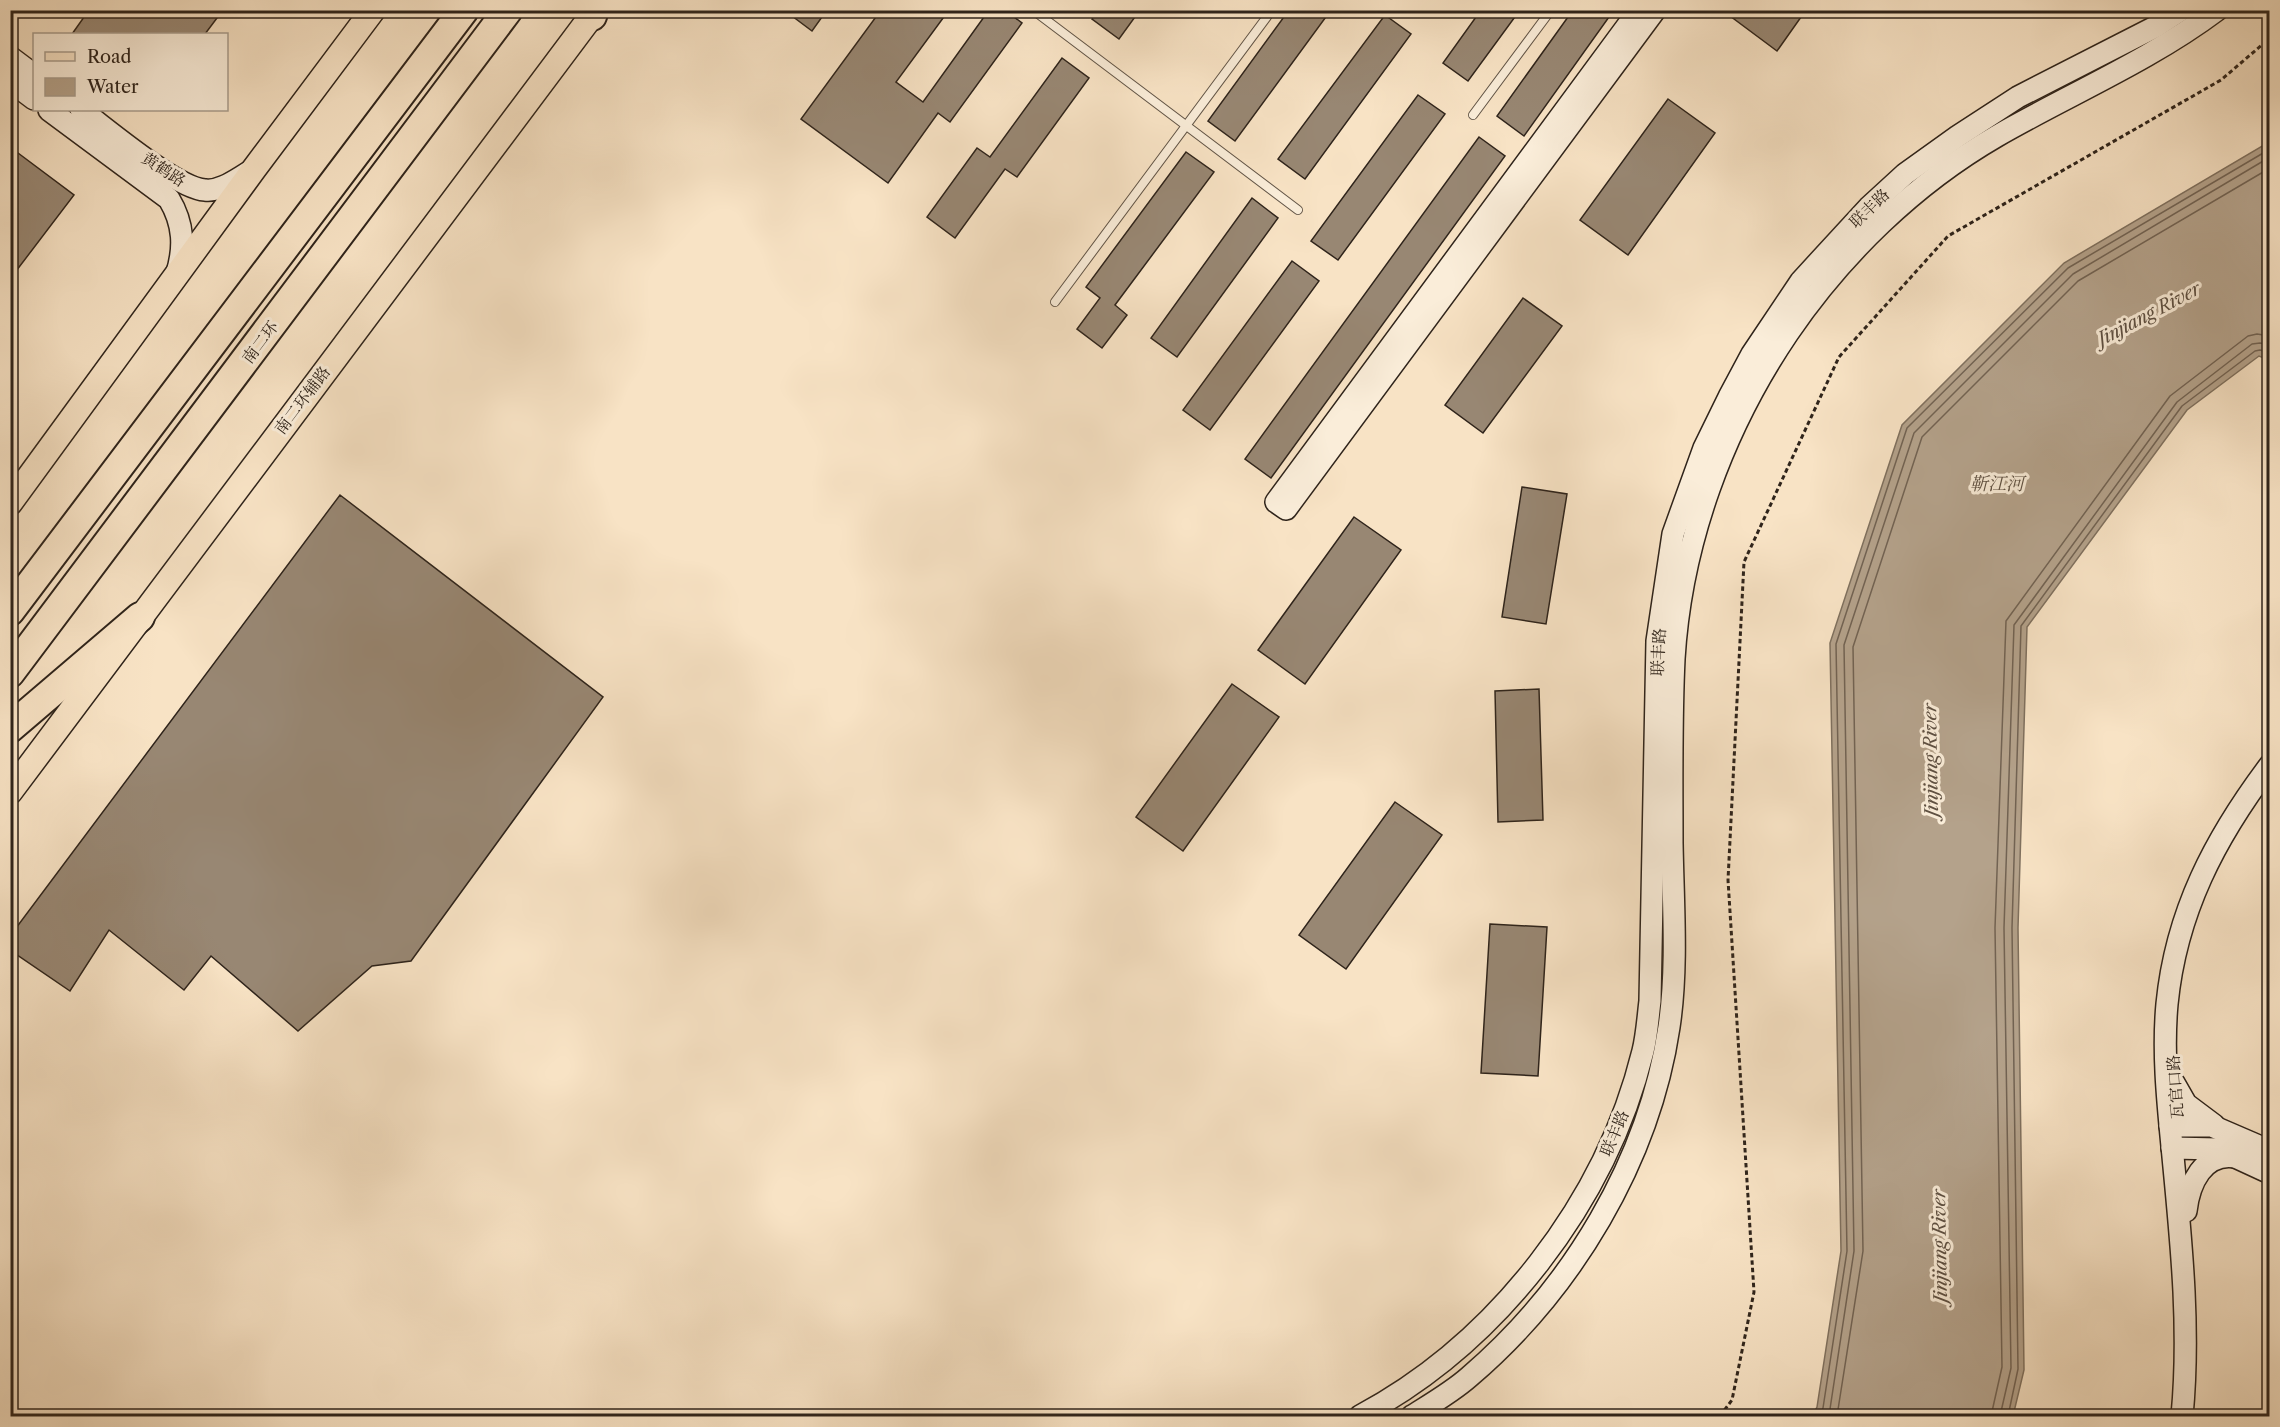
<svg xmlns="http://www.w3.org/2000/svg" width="2280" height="1427" viewBox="0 0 2280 1427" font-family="'Libre Caslon Text','Noto Serif SC',serif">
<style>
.water{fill:#b4a28b;stroke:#7f705e;stroke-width:1.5}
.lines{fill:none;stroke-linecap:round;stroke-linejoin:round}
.shore{stroke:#726353;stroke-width:1.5}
.building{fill:#988773;stroke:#2f241b;stroke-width:1.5}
.lane-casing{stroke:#615446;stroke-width:10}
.secondary-casing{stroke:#2f241b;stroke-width:24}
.primary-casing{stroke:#2f241b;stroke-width:27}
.highway-casing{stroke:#2f241b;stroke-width:32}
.path{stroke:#2f241b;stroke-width:3;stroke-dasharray:4.5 3;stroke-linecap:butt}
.lane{stroke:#faedd9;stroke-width:8}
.secondary{stroke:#faedd9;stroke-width:21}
.primary{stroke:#f8e3c5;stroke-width:24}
.highway{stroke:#f8e3c5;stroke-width:28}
.labels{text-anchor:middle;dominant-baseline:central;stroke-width:6;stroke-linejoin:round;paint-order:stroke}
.street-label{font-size:16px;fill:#2f241b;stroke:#faedd9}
.water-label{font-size:18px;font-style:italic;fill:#5e5042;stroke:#faedd9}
</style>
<rect width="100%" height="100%" fill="#f8e3c5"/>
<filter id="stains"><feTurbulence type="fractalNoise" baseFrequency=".00333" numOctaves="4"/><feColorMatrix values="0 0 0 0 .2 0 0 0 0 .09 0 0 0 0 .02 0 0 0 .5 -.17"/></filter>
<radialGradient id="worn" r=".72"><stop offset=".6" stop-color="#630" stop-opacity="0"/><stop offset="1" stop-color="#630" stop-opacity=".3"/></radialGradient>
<path class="water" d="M2269 142V360L2259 356 2187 410 2027 627 2018 928 2024 1370 2013 1416H1812L1817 1407 1841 1251 1830 643 1902 425 2064 263Z"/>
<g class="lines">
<g class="shore">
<path d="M1819 1416 1823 1408 1847 1251 1836 644 1907 428 2068 268 2270 149"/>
<path d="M1827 1416 1830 1409 1854 1251 1844 645 1914 433 2073 274 2270 157"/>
<path d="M1837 1416 1863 1251 1853 647 1922 437 2078 281 2270 168"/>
<path d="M1991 1416 2002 1367 1995 928 2006 621 2170 396 2248 336 2257 334 2270 336"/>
<path d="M2000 1416 2011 1368 2004 928 2014 625 2177 402 2252 344 2260 343 2270 345"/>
<path d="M2008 1416 2018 1369 2012 928 2021 626 2182 406 2255 351 2260 350 2270 353"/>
</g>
</g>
<g class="building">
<path d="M89 10H223L205 34H72Z"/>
<path d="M784 10H827L812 31Z"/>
<path d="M881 10H949L896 82 923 102 989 10H1005L1022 23 950 122 938 113 888 183 801 119Z"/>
<path d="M1098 10H1140L1119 39 1092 19Z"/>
<path d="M1289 10H1331L1235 141 1208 121Z"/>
<path d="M1481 10H1520L1468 81 1443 63Z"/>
<path d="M1573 10H1614L1524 136 1497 116Z"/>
<path d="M1722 10H1806L1777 51Z"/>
<path d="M1385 15 1411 34 1305 179 1278 159Z"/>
<path d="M1062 58 1089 78 1017 177 1005 169 955 238 927 217 977 148 990 157Z"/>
<path d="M1418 95 1445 114 1338 260 1311 241Z"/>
<path d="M1668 99 1715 133 1628 255 1580 220Z"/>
<path d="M1479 137 1505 156 1271 478 1245 459Z"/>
<path d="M10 147 74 195 10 279Z"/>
<path d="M1186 152 1214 172 1115 305 1127 315 1102 348 1077 329 1100 298 1086 287Z"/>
<path d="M1252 198 1278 218 1177 357 1151 338Z"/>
<path d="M1292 261 1319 281 1210 430 1183 410Z"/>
<path d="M1523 298 1562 326 1483 433 1445 405Z"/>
<path d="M1522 487 1567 494 1546 624 1502 617Z"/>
<path d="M340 495 603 697 411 961 372 966 298 1031 211 956 184 990 109 930 70 991 10 950V936Z"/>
<path d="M1354 517 1401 550 1305 684 1258 650Z"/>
<path d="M1232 684 1279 717 1183 851 1136 817Z"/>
<path d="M1539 689 1543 820 1498 822 1495 691Z"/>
<path d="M1395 802 1442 835 1346 969 1299 935Z"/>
<path d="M1490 924 1547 927 1538 1076 1481 1073Z"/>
</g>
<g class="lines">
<g class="lane-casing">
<g id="lane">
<path d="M1033 10 1298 210"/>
<path d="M1473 115 1551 10"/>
<path d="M1055 302 1272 10"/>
</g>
</g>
<g class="secondary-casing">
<g id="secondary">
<path d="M1639 10 1276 502 1286 509 1655 10"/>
<path d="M10 57 34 75"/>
<path d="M10 81 34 99"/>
<path d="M49 110 169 199C184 224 185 248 176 276"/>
<path d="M81 110C107 129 176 188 205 190 221 192 238 178 251 171"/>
<path d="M2174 1083 2186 1104 2214 1125"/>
<path d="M2170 1126H2212L2270 1151"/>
<path d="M2172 1148 2218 1149 2270 1173"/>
<path d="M2186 1211C2189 1184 2203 1152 2235 1157"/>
<path d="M1360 1416C1497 1343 1606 1202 1643 1051 1647 1035 1648 1017 1650 1001L1657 641 1673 534 1704 448 1729 397 1752 354 1801 281 1869 207 1905 174 1958 136 2018 97 2155 27 2181 10"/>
<path d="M1412 1416C1431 1404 1452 1392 1469 1377 1572 1289 1649 1161 1669 1027 1678 967 1673 904 1672 843 1672 782 1671 721 1674 659 1681 543 1723 429 1788 333 1842 254 1914 184 1997 136 2070 94 2149 61 2217 10"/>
<path d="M2182 1416C2190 1333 2182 1250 2174 1167 2169 1113 2162 1058 2167 1004 2176 912 2215 838 2270 765"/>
</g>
</g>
<g class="primary-casing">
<g id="primary">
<path d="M10 503 254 169 373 10"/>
<path d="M10 792 596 10"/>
</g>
</g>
<g class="highway-casing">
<g id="highway">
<path d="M592 16 594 10"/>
<path d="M10 611 464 10"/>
<path d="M10 673 508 10"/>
<path d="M10 728 140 617"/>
</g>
</g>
<path class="path" d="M1720 1416 1732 1400 1754 1292 1728 880 1744 562 1839 357 1948 236 2221 80 2270 38"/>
<use href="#lane" class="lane"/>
<use href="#secondary" class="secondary"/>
<use href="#primary" class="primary"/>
<use href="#highway" class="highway"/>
</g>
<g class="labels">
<g class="street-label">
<text transform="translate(164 169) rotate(33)">黄鹤路</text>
<text transform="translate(1869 208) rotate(-44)">联丰路</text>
<text transform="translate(260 342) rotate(-53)">南二环</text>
<text transform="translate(302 400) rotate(-53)">南二环辅路</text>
<text transform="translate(1658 652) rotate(-87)">联丰路</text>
<text transform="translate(2175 1087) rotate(-94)">瓦官口路</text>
<text transform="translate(1614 1133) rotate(-67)">联丰路</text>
</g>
<g class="water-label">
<text transform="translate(2149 314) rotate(-28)">Jinjiang River</text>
<text x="1997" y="484">靳江河</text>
<text transform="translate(1931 760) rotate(-91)">Jinjiang River</text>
<text transform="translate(1940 1246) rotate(-91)">Jinjiang River</text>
</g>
</g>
<rect width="2280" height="1427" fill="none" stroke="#f8e3c5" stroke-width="36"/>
<rect x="12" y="12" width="2256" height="1403" fill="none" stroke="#2f241b" stroke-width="3"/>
<rect x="18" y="18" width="2244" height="1391" fill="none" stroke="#2f241b" stroke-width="1.5"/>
<rect x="33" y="33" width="195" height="78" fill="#faedd9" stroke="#a99d8d" stroke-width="1.5"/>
<rect x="45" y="52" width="30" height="9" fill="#f8e3c5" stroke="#a99d8d" stroke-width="1.5"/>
<text x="87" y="63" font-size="18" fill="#2f241b">Road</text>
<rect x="45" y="78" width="30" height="18" fill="#b4a28b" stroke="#a99d8d" stroke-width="1.5"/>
<text x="87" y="93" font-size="18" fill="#2f241b">Water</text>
<rect width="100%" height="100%" filter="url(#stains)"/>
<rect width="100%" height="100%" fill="url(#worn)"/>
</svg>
